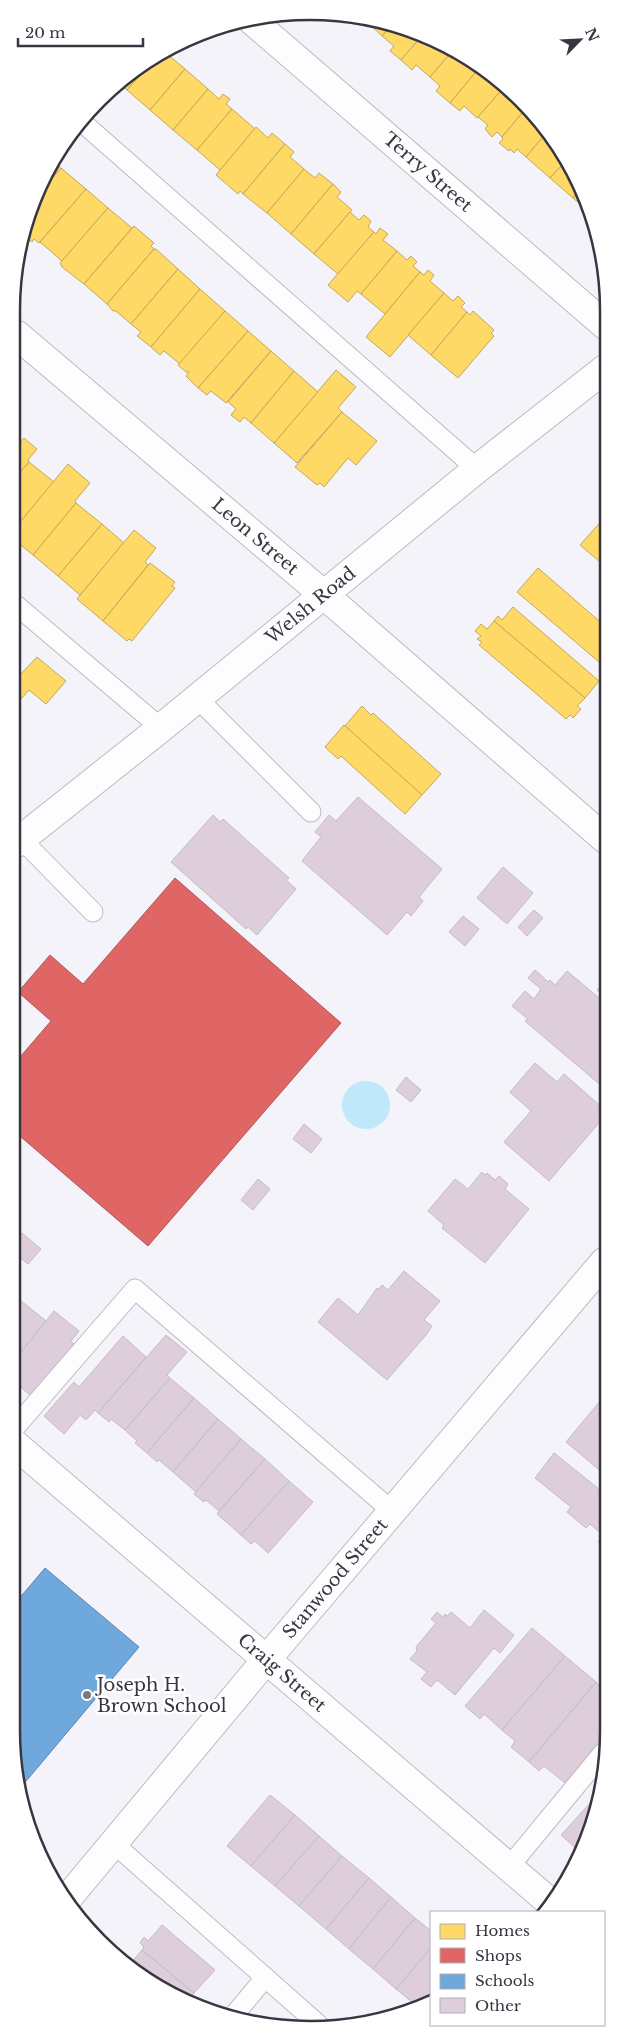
<svg xmlns="http://www.w3.org/2000/svg" width="620" height="2041" viewBox="0 0 620 2041" font-family="'Libre Baskerville',serif">
<style>
.water{fill:#c0e8fb}
.homes{fill:#ffd966;stroke:#c4a85b}
.shops{fill:#e06666;stroke:#ae585b}
.schools{fill:#6fa8dc;stroke:#5f86ae}
.building{fill:#decedb;stroke:#c3bdc3}
.lines{fill:none;stroke-linecap:round;stroke-linejoin:round}
.service-casing{stroke:#bcbac3;stroke-width:21}
.minor-casing{stroke:#bcbac3;stroke-width:30}
.tertiary-casing{stroke:#bcbac3;stroke-width:30}
.service{stroke:#fdfdfe;stroke-width:19}
.minor{stroke:#fdfdfe;stroke-width:28}
.tertiary{stroke:#fdfdfe;stroke-width:28}
.poi-dot{fill:#7a7882;stroke:#fff;stroke-width:2}
.labels{text-anchor:middle;dominant-baseline:central;stroke-width:5;stroke-linejoin:round;paint-order:stroke}
.street-label{font-size:18px;fill:#393642;stroke:#fff}
.poi-label{font-size:18px;fill:#393642;stroke:#fff;text-anchor:start}
.rim{fill:none;stroke:#393642;stroke-width:2.5}
</style>
<rect width="100%" height="100%" fill="#f4f3f9"/>
<circle class="water" cx="366" cy="1105" r="24"/>
<g class="homes">
<path d="M362 17H369L391 26 382 36Z"/>
<path d="M391 26 421 37 401 60 390 51 394 46 382 36Z"/>
<path d="M421 37 454 49 430 77 416 65 412 70 401 60Z"/>
<path d="M454 49 480 67 450 103 436 91 440 86 430 77Z"/>
<path d="M166 53 185 69 150 110 127 90 155 57Z"/>
<path d="M155 57 127 90 121 85 144 61Z"/>
<path d="M480 67 505 86 477 118 464 106 460 111 450 103Z"/>
<path d="M185 69 208 89 173 130 150 110Z"/>
<path d="M505 86 521 99 527 107 502 137 497 132 492 137 485 129 488 125 478 117Z"/>
<path d="M208 89 219 99 223 94 230 99 226 104 232 109 197 150 173 130Z"/>
<path d="M527 107 546 133 526 157 517 149 514 153 510 149 509 151 499 143 503 139 502 137Z"/>
<path d="M232 109 255 129 220 170 197 150Z"/>
<path d="M256 127 268 138 272 133 285 144 243 194 240 191 238 194 216 175Z"/>
<path d="M546 133 566 161 550 178 526 157Z"/>
<path d="M285 144 294 152 290 157 304 169 267 213 243 194Z"/>
<path d="M566 161 578 178 581 188 573 198 550 178Z"/>
<path d="M54 162 61 168 43 189Z"/>
<path d="M61 168 86 189 39 243 34 239 32 242 24 235 43 189Z"/>
<path d="M304 169 315 178 319 173 333 184 291 234 267 213Z"/>
<path d="M333 184 341 192 337 197 352 210 314 254 291 234Z"/>
<path d="M581 188 588 211 573 198Z"/>
<path d="M86 189 108 208 62 261 40 242Z"/>
<path d="M108 208 132 228 84 284 62 267 60 263Z"/>
<path d="M350 212 359 220 364 215 371 221 368 227 374 232 338 274 314 254Z"/>
<path d="M134 226 154 243 151 246 154 249 107 304 84 284Z"/>
<path d="M380 228 388 234 383 240 397 251 361 294 357 291 348 302 328 285 374 232 376 234Z"/>
<path d="M154 249H156L178 269 131 324 116 311H113L107 304Z"/>
<path d="M397 251 407 260 411 256 417 262 413 266 420 272 385 314 361 294Z"/>
<path d="M178 269 200 289 151 347 137 336 141 332 131 324Z"/>
<path d="M428 270 434 275 430 281 444 293 390 357 366 337 420 272 424 275Z"/>
<path d="M200 289 225 311 180 364 164 351 160 355 151 347Z"/>
<path d="M444 293 453 301 458 296 465 303 461 307 467 312 431 355 408 335Z"/>
<path d="M225 311 248 331 198 388 186 376 189 372H186L178 365Z"/>
<path d="M473 311 494 330 491 333 494 336 458 378 431 355 467 312 470 315Z"/>
<path d="M248 331 271 351 226 403 211 391 207 395 198 388Z"/>
<path d="M271 351 294 371 251 423 244 417 240 422 231 415 236 409 228 402Z"/>
<path d="M336 370 356 387 338 408 342 412 297 463 274 443Z"/>
<path d="M294 371 318 392 274 443 251 423Z"/>
<path d="M342 412 377 441 356 465 348 458 324 487 320 483 317 485 295 467Z"/>
<path d="M24 438 37 449 28 460 29 462 16 477V446Z"/>
<path d="M29 462 54 482 16 527V477Z"/>
<path d="M68 464 90 483 75 501 76 503 33 555 16 541V527Z"/>
<path d="M76 503 102 524 58 576 33 555Z"/>
<path d="M605 517H606V567L580 545Z"/>
<path d="M102 524 124 543 80 595 58 576Z"/>
<path d="M134 530 156 548 145 562 148 565 103 621 77 599Z"/>
<path d="M150 563 175 582 172 586 175 588 132 641 129 639 127 641 103 621Z"/>
<path d="M538 568 605 626V664L601 660 599 662 517 592Z"/>
<path d="M513 607 599 681 585 698 494 621 498 616 502 620Z"/>
<path d="M494 621 585 698 577 706 581 709 573 718 570 715 566 719 479 645 482 642 477 639 481 636 475 631 481 624 487 629Z"/>
<path d="M37 657 66 681 46 704 29 690 15 706V673L19 676Z"/>
<path d="M362 706 371 715 373 713 441 774 422 795 345 726Z"/>
<path d="M344 725 422 795 405 814 341 756 338 759 325 747Z"/>
</g>
<path class="shops" d="M175 878 341 1023 148 1246 14 1131V1064L51 1021 18 992 50 955 83 984Z"/>
<path class="schools" d="M45 1568 139 1647 22 1786 11 1731 12 1607Z"/>
<g class="building">
<path d="M358 797 442 869 419 897 423 901 411 916 407 912 387 935 302 861 321 837 315 832 329 815 336 821Z"/>
<path d="M213 815 220 822 223 819 289 878 286 880 296 889 257 935 248 927 246 929 171 862Z"/>
<path d="M503 867 533 893 507 924 477 898Z"/>
<path d="M534 910 543 918 527 936 518 927Z"/>
<path d="M463 916 479 929 465 946 449 932Z"/>
<path d="M535 970 548 982 550 980 555 985 567 971 605 1003 604 1088 525 1021 528 1019 512 1006 525 991 534 999 541 989 528 978Z"/>
<path d="M605 981V997L597 990Z"/>
<path d="M535 1063 557 1082 564 1074 604 1109V1117L549 1181 504 1142 531 1111 510 1092Z"/>
<path d="M406 1077 421 1090 411 1102 396 1090Z"/>
<path d="M304 1124 322 1139 311 1153 293 1139Z"/>
<path d="M482 1172 485 1175 487 1173 495 1180 499 1176 508 1184 505 1189 529 1209 485 1263 442 1228 444 1225 428 1211 455 1179 468 1189Z"/>
<path d="M258 1179 270 1189 253 1210 241 1200Z"/>
<path d="M22 1233 41 1249 28 1264 13 1252V1243Z"/>
<path d="M404 1271 440 1301 424 1320 432 1326 426 1335 387 1380 318 1322 338 1298 358 1315 377 1288 378 1290 382 1285 388 1290Z"/>
<path d="M20 1300 46 1321 13 1362V1308Z"/>
<path d="M54 1311 79 1331 71 1341 74 1344 31 1396 13 1380V1362Z"/>
<path d="M166 1335 187 1352 167 1375 170 1378 125 1430 111 1419 109 1422 98 1413Z"/>
<path d="M123 1336 146 1357 98 1413 95 1410 86 1420 80 1415 64 1434 44 1416 74 1382 79 1387Z"/>
<path d="M170 1378 194 1398 147 1453 135 1443 137 1441 125 1430Z"/>
<path d="M194 1398 218 1419 173 1472 159 1460 157 1462 147 1453Z"/>
<path d="M601 1400 604 1402V1474L566 1442Z"/>
<path d="M218 1419 241 1439 196 1492 173 1472Z"/>
<path d="M241 1439 265 1459 219 1511 206 1500 204 1502 194 1494Z"/>
<path d="M554 1453 604 1493 603 1535 590 1524 586 1528 567 1512 571 1507 535 1478Z"/>
<path d="M265 1459 289 1481 241 1535 217 1514Z"/>
<path d="M289 1481 313 1502 268 1553 255 1541 251 1544 241 1535Z"/>
<path d="M603 1535V1546L598 1542Z"/>
<path d="M484 1610 514 1635 500 1653 494 1648 455 1695 437 1680 431 1687 421 1679 427 1672 410 1659 417 1651 416 1647 436 1623 431 1619 437 1612 443 1617 445 1614 447 1616 451 1612 470 1628Z"/>
<path d="M532 1628 565 1656 502 1730 484 1714 480 1719 465 1706Z"/>
<path d="M565 1656 596 1682 529 1762 511 1747 515 1741 502 1730Z"/>
<path d="M596 1682 603 1689V1738L565 1783 544 1766 539 1771 529 1762Z"/>
<path d="M603 1789V1790L578 1850 561 1835Z"/>
<path d="M270 1795 295 1815 251 1866 227 1846Z"/>
<path d="M295 1815 319 1836 275 1886 251 1866Z"/>
<path d="M319 1836 342 1856 299 1906 275 1886Z"/>
<path d="M342 1856 369 1878 326 1929 299 1906Z"/>
<path d="M369 1878 391 1897 349 1949 326 1929Z"/>
<path d="M391 1897 415 1918 373 1969 349 1949Z"/>
<path d="M415 1918 431 1931V1948L396 1989 373 1969Z"/>
<path d="M162 1925 215 1970 194 1993 142 1950 144 1947 140 1943 144 1937 148 1941Z"/>
<path d="M431 1948V1996L427 2002 417 2006 396 1989Z"/>
<path d="M142 1950 194 1993 187 2002 178 1999 131 1963Z"/>
</g>
<g class="lines">
<g class="service-casing">
<g id="service">
<path d="M83 123 477 469"/>
<path d="M16 605 161 728"/>
<path d="M197 698 311 812"/>
<path d="M21 839 93 912"/>
<path d="M12 1431 135 1289 392 1511"/>
<path d="M113 1843 318 2024"/>
<path d="M509 1867 603 1753"/>
<path d="M233 2016 265 1978"/>
</g>
</g>
<g class="minor-casing">
<g id="minor">
<path id="s1" d="M249 18 606 326"/>
<path id="s2" d="M17 335 323 594 605 839"/>
<path id="s3" d="M12 1442 552 1904"/>
<path id="s4" d="M67 1899 266 1660 604 1262"/>
</g>
</g>
<g class="tertiary-casing">
<g id="tertiary">
<path id="s5" d="M15 844 161 728 477 469 606 368"/>
</g>
</g>
<use href="#service" class="service"/>
<use href="#minor" class="minor"/>
<use href="#tertiary" class="tertiary"/>
</g>
<circle class="poi-dot" cx="87" cy="1695" r="5"/>
<g class="labels">
<g class="street-label">
<text stroke="none"><textPath href="#s1" startOffset="236">Terry Street</textPath></text>
<text stroke="none"><textPath href="#s2" startOffset="312">Leon Street</textPath></text>
<text stroke="none"><textPath href="#s5" startOffset="380">Welsh Road</textPath></text>
<text stroke="none"><textPath href="#s4" startOffset="418">Stanwood Street</textPath></text>
<text stroke="none"><textPath href="#s3" startOffset="355">Craig Street</textPath></text>
</g>
<g class="poi-label">
<text x="97" y="1685">Joseph H.<tspan x="97" dy="21">Brown School</tspan></text>
</g>
</g>
<path d="M0 0H620V2041H0ZM310 20H310A290 290 0 0 1 600 310V1731A290 290 0 0 1 310 2021H310A290 290 0 0 1 20 1731V310A290 290 0 0 1 310 20Z" fill="#fff" fill-rule="evenodd"/>
<path class="rim" d="M310 20H310A290 290 0 0 1 600 310V1731A290 290 0 0 1 310 2021H310A290 290 0 0 1 20 1731V310A290 290 0 0 1 310 20Z"/>
<rect x="430" y="1911" width="175" height="115" fill="#ffffff" stroke="#b0afb3"/>
<rect x="440" y="1924" width="25" height="15" fill="#ffd966" stroke="#b0afb3"/>
<text x="475" y="1936" font-size="15" fill="#393642">Homes</text>
<rect x="440" y="1948" width="25" height="15" fill="#e06666" stroke="#b0afb3"/>
<text x="475" y="1961" font-size="15" fill="#393642">Shops</text>
<rect x="440" y="1974" width="25" height="15" fill="#6fa8dc" stroke="#b0afb3"/>
<text x="475" y="1986" font-size="15" fill="#393642">Schools</text>
<rect x="440" y="1998" width="25" height="15" fill="#decedb" stroke="#b0afb3"/>
<text x="475" y="2011" font-size="15" fill="#393642">Other</text>
<g transform="translate(580 40) rotate(66)" stroke="#ffffff" stroke-width="4" paint-order="stroke">
<path d="M0-4L9 19L0 12L-9 19Z" fill="#393642"/>
<text y="-8" font-size="14" font-weight="bold" text-anchor="middle" fill="#393642">N</text>
</g>
<path d="M18 38v8h125v-8" fill="none" stroke="#393642" stroke-width="2.5"/>
<text x="25" y="38" font-size="15" fill="#393642" stroke="#ffffff" stroke-width="4" paint-order="stroke">20 m</text>
</svg>
